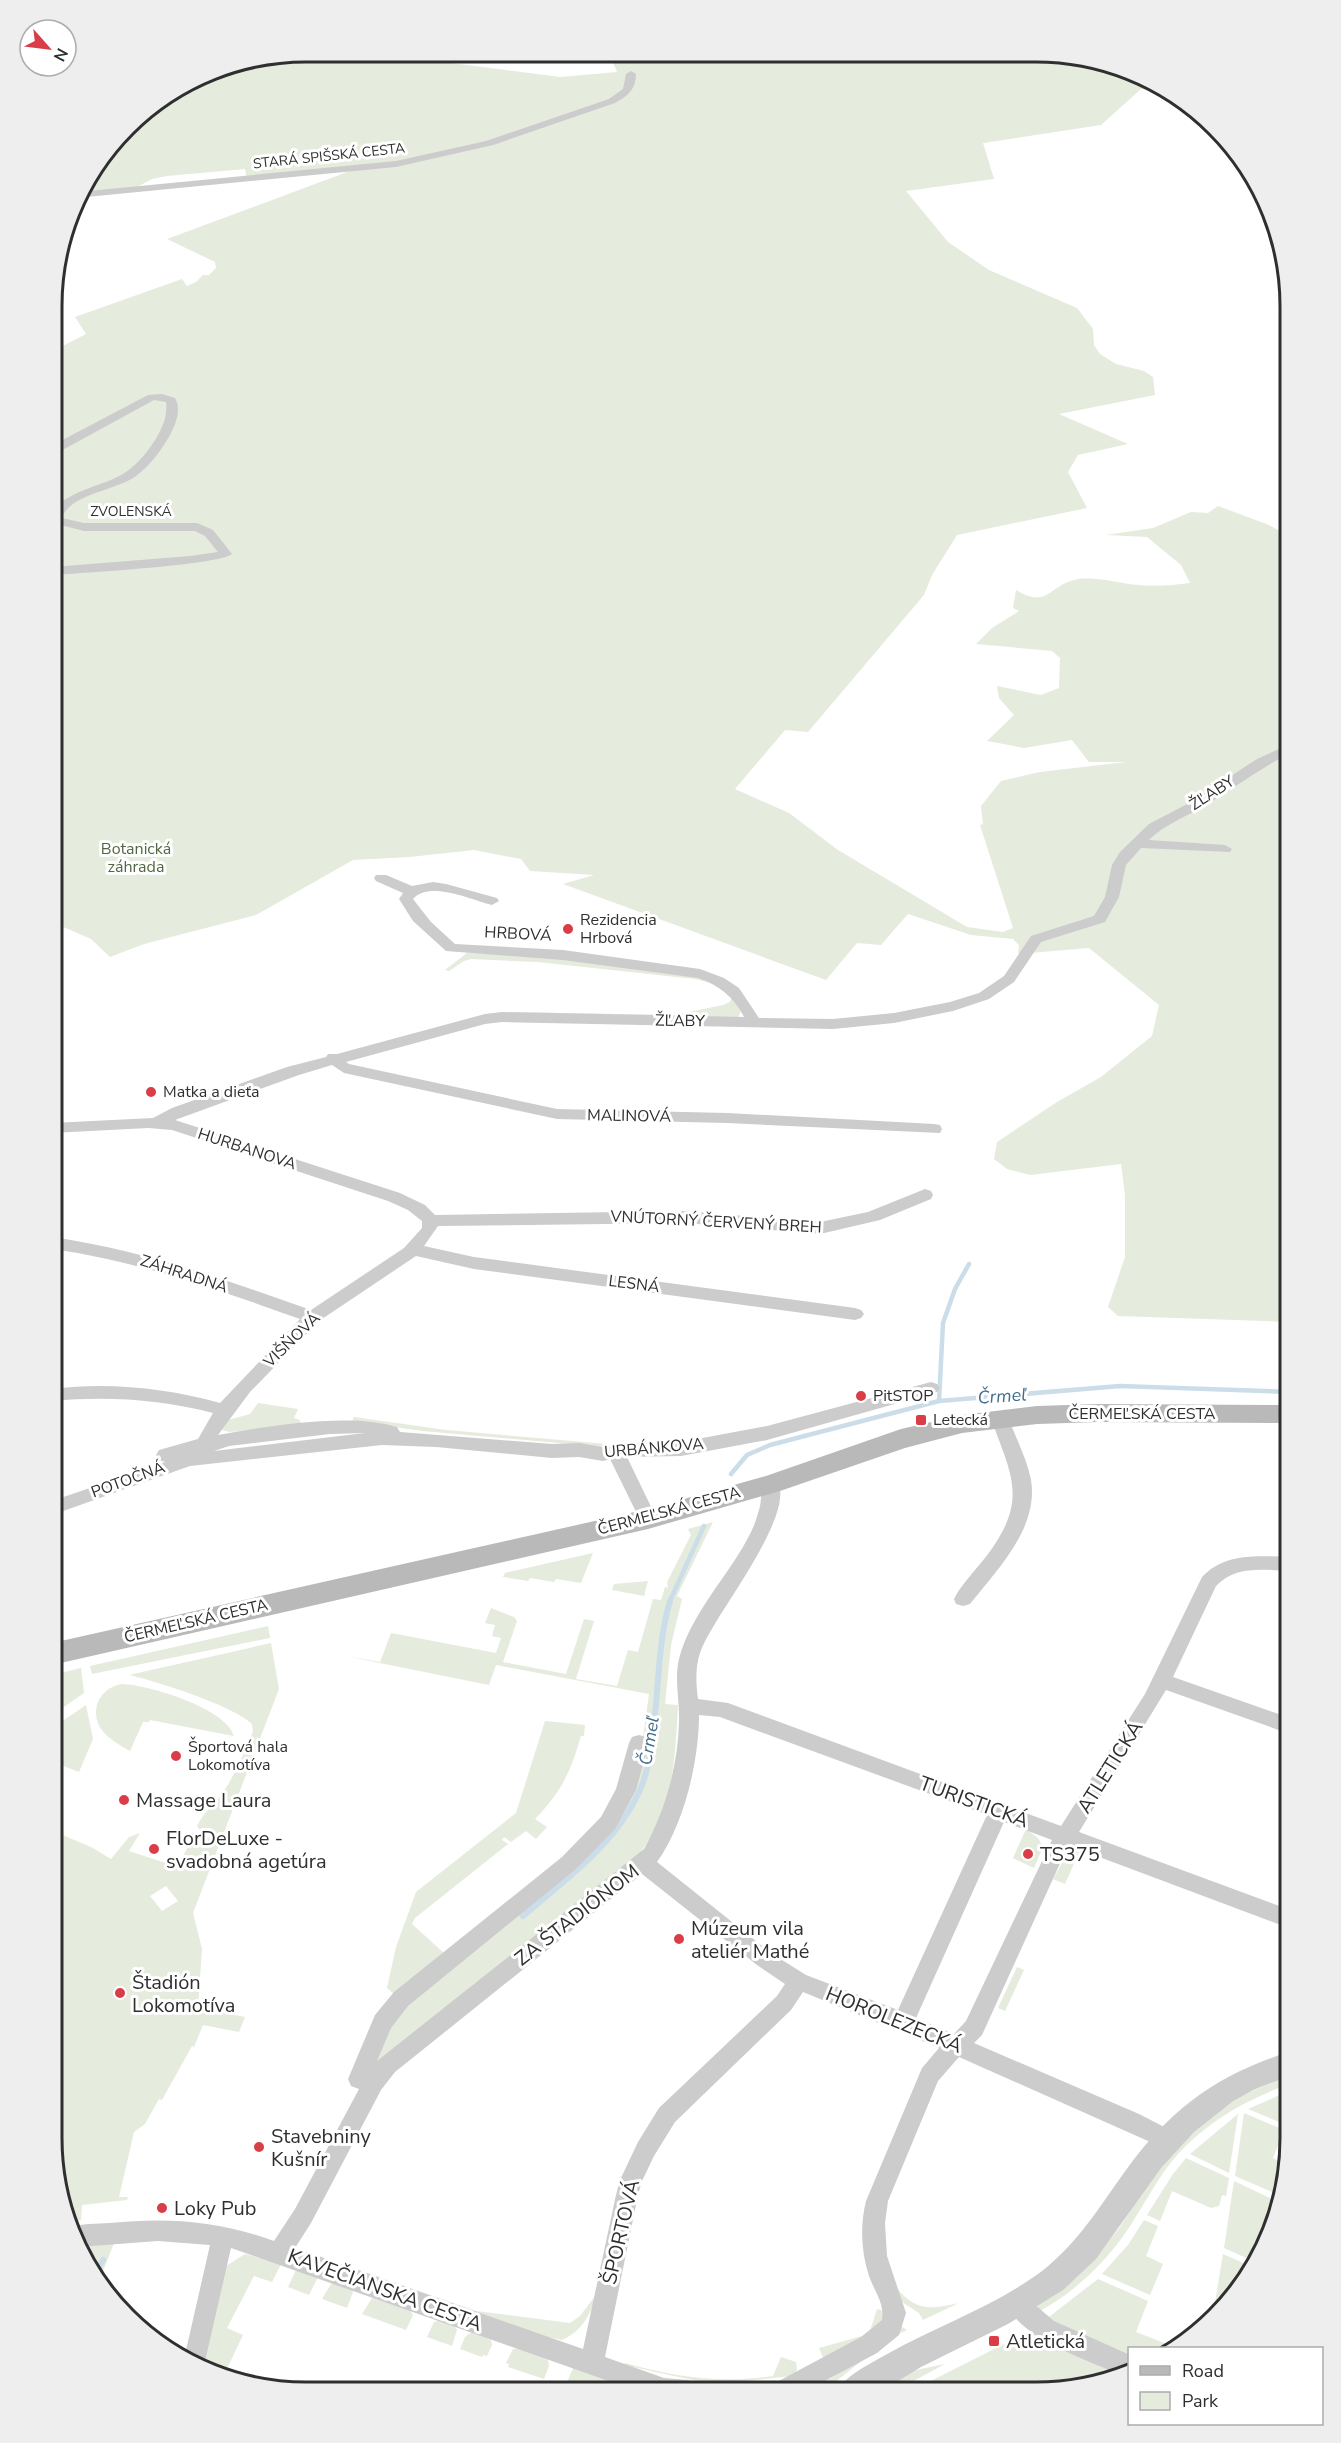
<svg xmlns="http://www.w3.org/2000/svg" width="1341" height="2443" viewBox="0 0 1341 2443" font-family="'Nunito Sans',sans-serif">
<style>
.green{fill:#e5ebdd;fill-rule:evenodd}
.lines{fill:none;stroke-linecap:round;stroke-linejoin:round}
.stream-far1{stroke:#cbdde9;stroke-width:4.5}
.stream{stroke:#cbdde9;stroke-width:6}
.minor{fill:#ccc;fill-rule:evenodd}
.tertiary{fill:#ccc;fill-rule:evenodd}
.secondary{fill:#b9b9b9;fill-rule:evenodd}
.poi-dot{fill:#d93d48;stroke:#fff;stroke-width:2}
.labels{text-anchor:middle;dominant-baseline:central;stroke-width:6;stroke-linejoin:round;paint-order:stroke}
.far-street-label{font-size:14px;fill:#2f2f2f;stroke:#fff}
.street-label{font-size:16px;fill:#2f2f2f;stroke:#fff}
.park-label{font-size:16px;fill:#52673f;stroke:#fff}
.poi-label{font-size:16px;fill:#2f2f2f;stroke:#fff;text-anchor:start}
.water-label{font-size:18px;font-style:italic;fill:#426e8b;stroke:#fff}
.near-street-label{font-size:20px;fill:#2f2f2f;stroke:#fff}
.near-poi-label{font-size:20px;fill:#2f2f2f;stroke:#fff;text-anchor:start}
.rim{fill:none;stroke:#2f2f2f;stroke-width:3}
</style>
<rect width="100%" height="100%" fill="#fff"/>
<g class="green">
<path d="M305 51 416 52 412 58 560 77 617 72 612 60 624 58V53L1085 56 1148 77 1161 86 1141 89 1101 125 983 143 994 179 906 191 948 242 989 270 1077 308 1093 329 1094 345 1100 354 1116 364 1144 371 1153 377 1155 395 1059 414 1128 444 1078 455 1068 472 1087 508 957 535 932 575 924 595 808 732 785 730 735 789 789 813 838 850 967 927 1003 932 1013 928 980 825 983 824 981 806 1001 781 1040 772 1127 762H1089L1072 740 1024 748 987 741 1014 715 999 698 997 686 1041 695 1059 688 1060 658 1052 651 976 644 992 628 1019 611 1013 608 1016 590C1048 609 1049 586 1074 580 1093 575 1120 584 1139 585 1156 587 1173 585 1190 583L1181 565 1147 537 1106 535 1153 528 1191 512 1208 513 1218 506 1269 525 1283 533 1290 530V1322L1118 1316 1108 1307 1125 1257V1195L1121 1164 1030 1175 1007 1169 994 1159 997 1142 1057 1102 1101 1077 1152 1036 1159 1005 1089 948 1018 954 1019 945 1013 939 971 935 908 914 881 945 857 943 826 980 563 884 594 875 530 871 521 859 474 850 410 857 353 860 256 915 144 944 110 957 91 939 52 922 53 351 86 334 75 317 182 279 187 286 196 282 203 275H209L216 268 215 262 167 239 358 168 247 179 245 169 167 176 152 179 131 190 76 195 137 114 208 70Z"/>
<path d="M467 953 534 955 704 978 727 987 741 1011 738 1018 502 1012 674 1015 723 1005 730 1002 732 996 719 985 695 979 538 962 471 959 464 961 449 971 445 970Z"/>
<path d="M258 1403 298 1409 294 1418 300 1420 301 1425 229 1432 222 1430 228 1420 250 1414Z"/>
<path d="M354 1417 446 1430 607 1444 605 1447 423 1431 352 1421Z"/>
<path d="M713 1522 677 1596 682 1599 671 1645 665 1704 678 1705C675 1760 674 1811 637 1857L374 2064 397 2013 555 1880 639 1766 649 1694 496 1665 489 1685 345 1656 380 1662 391 1633 496 1653 501 1638 492 1636 495 1625 485 1623 491 1608 514 1617 517 1621 503 1662 566 1674 584 1619 594 1621 576 1679 617 1686 628 1650 638 1652 653 1599 661 1600 665 1587 668 1588 667 1582 691 1535 688 1529Z"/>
<path d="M593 1553 581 1583 556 1579 554 1582 530 1578 528 1581 503 1577 505 1573Z"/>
<path d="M648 1581 644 1596 612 1590 614 1584Z"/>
<path d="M268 1626 270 1638 92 1674 90 1666Z"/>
<path d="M271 1643 279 1689 193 1913 202 1949 198 2008 245 2017 239 2032 203 2025 194 2047 192 2046 162 2100 159 2099 145 2124 134 2132 119 2197H128L127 2200 82 2205 81 2220 66 2222 51 2138V1830L93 1848 111 1859 129 1837 140 1833 129 1851 178 1867 192 1838 198 1836 209 1838 211 1833 200 1830 197 1826C204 1812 214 1805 223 1792 236 1774 244 1752 253 1732L252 1724C234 1706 156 1681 129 1675ZM166 1886 178 1901 162 1911 150 1896Z"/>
<path d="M81 1668 84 1693 51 1716 52 1675Z"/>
<path d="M122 1684C149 1685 226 1708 234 1736L150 1720 149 1722H143L130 1751C119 1745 102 1735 98 1723 91 1703 104 1687 122 1684Z"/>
<path d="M86 1705 93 1739 79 1772 51 1761V1749L57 1742 51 1738V1729Z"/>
<path d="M545 1721 585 1725 584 1736H581C570 1773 562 1791 535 1819L547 1827 536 1839 526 1831 511 1842 504 1837 502 1840 508 1844 415 1918 412 1924 445 1954 394 1994 387 1988 396 1947 416 1892 516 1813Z"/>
<path d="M1026 1829 1038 1838 1043 1847 1034 1868 1013 1858Z"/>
<path d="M1075 1851 1090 1853 1077 1857 1065 1884 1053 1879 1066 1856Z"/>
<path d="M1017 1967 1024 1970 1005 2011 998 2008Z"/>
<path d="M1289 2076V2084C1248 2099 1209 2120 1179 2153 1158 2176 1145 2204 1128 2229 1107 2261 1073 2294 1038 2312V2305L1098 2255 1120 2227 1160 2164 1210 2115 1251 2091Z"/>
<path d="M1289 2091V2117L1286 2125 1248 2109Z"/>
<path d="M1244 2113 1284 2130 1273 2158 1287 2165 1279 2195 1235 2176Z"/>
<path d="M1238 2114 1229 2173 1190 2154Z"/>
<path d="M1186 2158 1229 2178 1226 2196 1222 2195 1219 2206 1211 2208 1172 2191 1160 2221 1147 2215 1173 2174Z"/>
<path d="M1234 2181 1276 2201 1265 2230 1271 2235 1255 2262 1224 2248Z"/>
<path d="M1144 2220 1158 2226 1146 2256 1163 2264 1150 2295 1102 2274 1128 2245Z"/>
<path d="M114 2243 98 2284 82 2255 89 2245Z"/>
<path d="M305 2251 476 2311 570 2323 580 2316 598 2292C590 2314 584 2330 562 2340L548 2337 306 2255Z"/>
<path d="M245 2254 281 2264 272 2282 254 2276 227 2328 243 2335 223 2377 204 2370 205 2358 226 2266Z"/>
<path d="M1223 2254 1252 2267 1237 2293 1213 2315Z"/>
<path d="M296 2270 318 2277 309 2295 288 2287Z"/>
<path d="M1098 2279 1148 2301 1136 2332 1177 2348H1130L1129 2361 1045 2320Z"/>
<path d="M334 2283 351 2289 353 2292 347 2308 322 2299 331 2284Z"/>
<path d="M895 2286C915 2311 929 2310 959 2303L923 2320 919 2313 902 2302Z"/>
<path d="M372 2298 410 2310 413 2315 406 2330 362 2314Z"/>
<path d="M877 2309 887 2312C896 2335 840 2353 824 2360L819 2348 869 2334Z"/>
<path d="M440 2320 454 2325 457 2330 452 2346 427 2337 434 2322Z"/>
<path d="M897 2324 907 2330 890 2338 824 2391H802L804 2387 832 2378Z"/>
<path d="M1034 2329 1129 2373 1118 2378 1036 2392H909Z"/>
<path d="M470 2333H477L491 2340 492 2345 487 2356 483 2355 482 2357 460 2349 465 2337Z"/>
<path d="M521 2348 548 2360 549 2366 544 2379 508 2367 509 2364 506 2363 513 2349Z"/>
<path d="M781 2357 796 2362 797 2370 792 2376 726 2383 697 2381 624 2365 625 2363C675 2377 721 2384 773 2376Z"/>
<path d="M945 2364 893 2392H878L911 2371Z"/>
<path d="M574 2366 634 2388 636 2391H577L565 2387Z"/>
</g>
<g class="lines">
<g class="stream-far1">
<path d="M939 1401 943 1323 955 1289 969 1264"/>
<path d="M731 1474 747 1455 770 1445 939 1401 1120 1386 1290 1392"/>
<path d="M669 1603 704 1526"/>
</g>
<g class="stream">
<path d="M523 1916C566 1879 616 1844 640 1790 650 1766 653 1739 655 1714 659 1677 659 1638 670 1601"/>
<path d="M93 2277 103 2260"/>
</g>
<g class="minor">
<path d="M631 71 636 74C636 89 628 96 615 103L493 145 396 167 76 198 78 192 396 161 486 141 609 99 623 89 626 74Z"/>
<path d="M53 369 58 370V374L53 375Z"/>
<path d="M162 394 175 398C181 409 177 421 171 433 163 448 151 465 136 476 118 490 69 494 62 518L84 523H197L213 530 232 554C220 565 79 573 53 575V567L190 556 218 552 205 536 195 531H84L53 523V510C73 488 103 487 126 472 139 463 149 450 157 437 163 426 168 415 166 402L154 400 57 453 53 454V445L148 395Z"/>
<path d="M1290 744V753C1259 769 1231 790 1201 808 1183 818 1164 825 1149 840L1225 845 1232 849 1230 852 1141 848 1126 865 1119 897 1105 922 1041 942 1014 982 989 999 953 1011 894 1023 833 1029 502 1022 485 1024 346 1062 349 1064 557 1109 727 1113 934 1124 940 1125 942 1129 940 1133 727 1123 557 1119 344 1073 332 1065 299 1075 175 1120 400 1193 425 1205 435 1215 685 1211 820 1222 868 1212 925 1189 931 1191 933 1195 931 1199 880 1220 820 1234 685 1223 438 1226 424 1246 474 1257 855 1308 861 1310 864 1314 861 1318 855 1320 474 1269 416 1256 319 1321 250 1392 218 1435C269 1426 348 1412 397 1427L400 1432 552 1444 579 1443 603 1447 625 1443 681 1442 767 1426 931 1382 937 1384 940 1388 937 1392 767 1440 681 1456 627 1457 657 1519 654 1524 648 1526 642 1524 610 1459 603 1461 579 1457 552 1458 436 1447 382 1445 190 1466 52 1515V1501L165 1462 159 1460 156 1455 159 1450 198 1439 213 1413C160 1399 106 1396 52 1401V1389C109 1382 165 1388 220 1403L300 1319C219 1290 138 1261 52 1249V1237C142 1250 226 1280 311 1310L404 1248 422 1228V1221L408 1210 388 1201 172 1130 148 1128 52 1133V1123L153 1118 172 1108 287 1067 326 1057 328 1054H337L485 1014 502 1012 744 1017C734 997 719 985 698 978L563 960 446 951 413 921 399 899 403 893 376 881 374 878 376 875H386L412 886 433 882 446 884 497 898 499 901 492 905C472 900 429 880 413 899L431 922 455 944 563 950 700 969 724 978 739 988 759 1018 833 1019 894 1013 950 1002 979 993 1004 976 1031 936 1094 916 1105 897 1112 865 1120 852 1149 824 1191 802 1257 759ZM365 1433 214 1451 229 1446 330 1434Z"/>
<path d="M1000 1413 1006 1414 1009 1419C1016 1439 1027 1459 1031 1480 1039 1528 997 1570 970 1604L963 1606 956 1604 954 1599C962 1583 977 1569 988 1554 1028 1500 1012 1476 991 1419L994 1414Z"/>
<path d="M771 1477 777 1479C798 1516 713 1615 700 1653 695 1668 696 1684 698 1699L728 1703 1061 1826 1145 1694 1202 1577C1225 1552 1259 1556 1290 1557V1571C1263 1570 1236 1565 1216 1586L1173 1677 1290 1718V1734L1166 1690 1079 1832 1290 1910 1289 1928 1070 1846 1062 1859 982 2035 974 2043 1139 2114 1174 2132 1177 2139 1174 2146 1166 2149 959 2057 938 2081 888 2201 885 2223 887 2256 906 2313 899 2335 877 2353 806 2391H771L775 2383 861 2337 882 2320C885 2303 874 2291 869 2276 861 2251 860 2226 866 2201L922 2068 939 2048 803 1992 791 2010 675 2122 654 2156 642 2181 638 2195 605 2357 664 2378 688 2380 696 2383 700 2391H637L231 2248 203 2370 184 2359 210 2245 158 2241 78 2247 69 2228C81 2223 97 2224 110 2223 169 2217 219 2221 274 2241L295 2209 359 2089 351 2086 348 2079 375 2015 394 1992 562 1857 601 1817 616 1789 629 1743 632 1737 639 1735 646 1737 649 1743 636 1790 615 1829 576 1869 408 2006 391 2028 377 2061 644 1849C665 1811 678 1766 679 1722 680 1701 674 1680 679 1659 691 1612 730 1575 751 1532 755 1524 758 1514 760 1506 762 1497 760 1488 765 1479ZM699 1715 720 1717 987 1815 898 2010 806 1975 771 1953 657 1862C684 1825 699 1761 699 1715ZM1004 1822 1052 1840 966 2021 954 2034 916 2018ZM642 1874 757 1965 785 1984 777 1996 659 2108 638 2142 620 2180 616 2195 583 2349 295 2248 311 2223 381 2090 395 2072Z"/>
<path d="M1018 2294 1026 2297 1054 2321 1130 2355V2373L1123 2376C1091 2361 1021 2339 1007 2305L1010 2297Z"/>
</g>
<path class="tertiary" d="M1289 2052V2076L1253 2090 1232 2102 1194 2132 1161 2168 1096 2259 1063 2290 1008 2324 921 2367 880 2392 840 2391C842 2387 843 2383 846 2380 858 2369 875 2361 889 2353 939 2325 995 2306 1042 2271 1078 2243 1100 2206 1126 2170 1170 2109 1218 2074 1289 2052Z"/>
<path class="secondary" d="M1099 1404 1290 1405V1423L1099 1422 1037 1424 962 1433 905 1448 780 1491 648 1529 52 1665V1643L648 1509 766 1476 901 1429 962 1415 1037 1406Z"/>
</g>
<g class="poi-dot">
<circle cx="568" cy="929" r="6"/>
<circle cx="151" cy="1092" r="6"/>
<circle cx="861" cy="1396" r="6"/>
<rect x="915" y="1414" width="12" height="12" rx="3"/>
<circle cx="176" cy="1756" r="6"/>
<circle cx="124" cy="1800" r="6"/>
<circle cx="154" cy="1849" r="6"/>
<circle cx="1028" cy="1854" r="6"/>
<circle cx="679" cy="1939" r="6"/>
<circle cx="120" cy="1993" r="6"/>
<circle cx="259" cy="2147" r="6"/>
<circle cx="162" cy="2208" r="6"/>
<rect x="988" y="2335" width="12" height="12" rx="3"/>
</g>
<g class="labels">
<g class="far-street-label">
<text transform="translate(329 156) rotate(-6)">STARÁ SPIŠSKÁ CESTA</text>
<text x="131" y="511">ZVOLENSKÁ</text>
</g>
<g class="street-label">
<text transform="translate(1212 793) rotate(-33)">ŽĽABY</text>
<text transform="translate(518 934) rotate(3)">HRBOVÁ</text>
<text transform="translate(680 1021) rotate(1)">ŽĽABY</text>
<text transform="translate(629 1116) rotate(1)">MALINOVÁ</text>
<text transform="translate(247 1149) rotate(18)">HURBANOVA</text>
<text transform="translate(716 1222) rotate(3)">VNÚTORNÝ ČERVENÝ BREH</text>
<text transform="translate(184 1274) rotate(18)">ZÁHRADNÁ</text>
<text transform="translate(634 1284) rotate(7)">LESNÁ</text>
<text transform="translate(292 1340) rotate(-44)">VIŠŇOVÁ</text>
<text x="1142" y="1414">ČERMEĽSKÁ CESTA</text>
<text transform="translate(654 1448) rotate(-5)">URBÁNKOVA</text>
<text transform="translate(128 1480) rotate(-20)">POTOČNÁ</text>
<text transform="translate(669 1511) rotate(-15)">ČERMEĽSKÁ CESTA</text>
<text transform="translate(196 1621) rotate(-13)">ČERMEĽSKÁ CESTA</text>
</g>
<g class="park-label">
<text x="136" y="849">Botanická<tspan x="136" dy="18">záhrada</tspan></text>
</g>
<g class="poi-label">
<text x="580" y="920">Rezidencia<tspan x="580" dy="18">Hrbová</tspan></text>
<text x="163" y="1092">Matka a dieťa</text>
<text x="873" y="1396">PitSTOP</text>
<text x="933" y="1420">Letecká</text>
<text x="188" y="1747">Športová hala<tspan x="188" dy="18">Lokomotíva</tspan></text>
</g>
<g class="water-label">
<text transform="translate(1002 1396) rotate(-4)">Črmeľ</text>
<text transform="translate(649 1741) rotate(-81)">Črmeľ</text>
</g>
<g class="near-street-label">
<text transform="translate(1110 1767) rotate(-58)">ATLETICKÁ</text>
<text transform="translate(974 1802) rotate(20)">TURISTICKÁ</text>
<text transform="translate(577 1915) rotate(-38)">ZA ŠTADIÓNOM</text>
<text transform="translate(894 2020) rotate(22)">HOROLEZECKÁ</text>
<text transform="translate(621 2232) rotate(-77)">ŠPORTOVÁ</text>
<text transform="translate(385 2290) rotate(20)">KAVEČIANSKA CESTA</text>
</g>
<g class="near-poi-label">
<text x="136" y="1800">Massage Laura</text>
<text x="166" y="1838">FlorDeLuxe -<tspan x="166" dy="23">svadobná agetúra</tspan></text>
<text x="1040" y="1854">TS375</text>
<text x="691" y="1928">Múzeum vila<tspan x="691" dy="23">ateliér Mathé</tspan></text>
<text x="132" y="1982">Štadión<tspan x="132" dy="23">Lokomotíva</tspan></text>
<text x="271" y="2136">Stavebniny<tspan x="271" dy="23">Kušnír</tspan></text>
<text x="174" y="2208">Loky Pub</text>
<text x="1006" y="2341">Atletická</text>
</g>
</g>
<path d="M0 0H1341V2443H0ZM306 62H1036A244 244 0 0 1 1280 306V2138A244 244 0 0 1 1036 2382H306A244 244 0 0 1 62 2138V306A244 244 0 0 1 306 62Z" fill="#eee" fill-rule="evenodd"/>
<path class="rim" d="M306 62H1036A244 244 0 0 1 1280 306V2138A244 244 0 0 1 1036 2382H306A244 244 0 0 1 62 2138V306A244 244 0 0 1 306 62Z"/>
<rect x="1128" y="2347" width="195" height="78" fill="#ffffff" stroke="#acacac" stroke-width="1.5"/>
<rect x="1140" y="2366" width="30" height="9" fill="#b9b9b9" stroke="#acacac" stroke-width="1.5"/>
<text x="1182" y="2377" font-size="18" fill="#2f2f2f">Road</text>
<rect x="1140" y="2392" width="30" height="18" fill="#e5ebdd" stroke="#acacac" stroke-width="1.5"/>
<text x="1182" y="2407" font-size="18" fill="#2f2f2f">Park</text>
<g transform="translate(48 48) rotate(118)"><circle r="28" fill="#ffffff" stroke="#acacac" stroke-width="1.5"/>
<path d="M0-4.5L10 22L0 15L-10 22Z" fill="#d93d48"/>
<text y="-9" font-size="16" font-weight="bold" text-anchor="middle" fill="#2f2f2f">N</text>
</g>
</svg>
